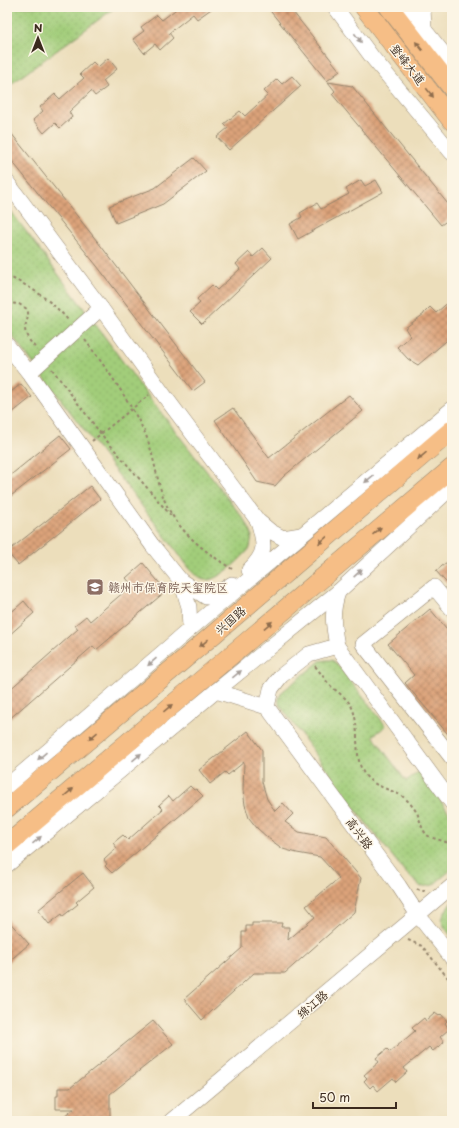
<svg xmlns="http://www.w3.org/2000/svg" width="459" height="1128" viewBox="0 0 459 1128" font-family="'Playpen Sans','LXGW WenKai TC',sans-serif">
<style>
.park{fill:url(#park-dots);stroke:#6e7c4c}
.building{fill:url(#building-cross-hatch)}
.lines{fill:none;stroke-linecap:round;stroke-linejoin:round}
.minor-casing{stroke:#94846c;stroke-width:16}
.major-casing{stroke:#94846c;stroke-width:20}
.path{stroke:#94846c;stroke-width:2;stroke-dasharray:3 3;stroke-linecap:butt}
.minor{stroke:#fff;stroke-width:15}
.major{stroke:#f6be86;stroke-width:19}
.oneway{fill:#a79f9a}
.oneway2{fill:#8f6d4d}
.labels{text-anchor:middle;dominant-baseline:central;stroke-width:3;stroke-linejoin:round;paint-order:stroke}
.street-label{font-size:12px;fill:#3b2a1e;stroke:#fcf5e5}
.education-label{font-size:12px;fill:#785e54;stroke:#fcf5e5;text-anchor:start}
</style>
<defs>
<pattern id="park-dots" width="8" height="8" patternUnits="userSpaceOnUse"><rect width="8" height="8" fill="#a2cd7a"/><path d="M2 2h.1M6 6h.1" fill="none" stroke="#8cb069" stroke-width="1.8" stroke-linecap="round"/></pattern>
<pattern id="building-cross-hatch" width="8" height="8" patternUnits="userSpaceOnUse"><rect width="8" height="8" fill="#dca37a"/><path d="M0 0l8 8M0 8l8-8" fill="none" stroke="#b48563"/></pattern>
</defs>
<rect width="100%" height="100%" fill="#fcf5e5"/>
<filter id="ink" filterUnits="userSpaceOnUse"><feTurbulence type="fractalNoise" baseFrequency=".025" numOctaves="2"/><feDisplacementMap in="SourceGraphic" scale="8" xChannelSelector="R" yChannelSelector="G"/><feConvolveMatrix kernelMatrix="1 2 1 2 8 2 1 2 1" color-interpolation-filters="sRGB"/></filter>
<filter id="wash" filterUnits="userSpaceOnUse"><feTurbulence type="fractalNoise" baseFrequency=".012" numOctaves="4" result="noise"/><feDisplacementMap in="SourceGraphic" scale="16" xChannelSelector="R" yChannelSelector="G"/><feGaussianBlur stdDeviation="0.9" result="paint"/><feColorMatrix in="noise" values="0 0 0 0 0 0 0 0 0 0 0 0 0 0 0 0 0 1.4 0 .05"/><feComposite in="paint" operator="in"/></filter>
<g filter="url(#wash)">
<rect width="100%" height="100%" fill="#ecdebb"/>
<g class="park">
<path d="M7 7H116L7 87Z"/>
<path d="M7 206 82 306 145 392 246 522 252 535 250 548C242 558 218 582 204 580 200 579 197 576 193 573L7 329Z"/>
<path d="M327 660H332L336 663 386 726 373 736 406 781 420 771 452 817V869L433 885 421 887 405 872 359 814 279 704V698L282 692 320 661Z"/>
<path d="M452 902V937C439 921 439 919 452 902Z"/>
</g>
<g id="blocks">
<g class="building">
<path d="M179 7H214L197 19 193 14 169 33 173 38 160 50 155 44 144 53 133 39 144 31 141 27 157 15 162 20Z"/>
<path d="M267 7H289L340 71 327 81Z"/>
<path d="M108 58 117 69 103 81 107 87 95 96 91 91 69 112 72 117 60 128 55 123 44 133 33 120 43 111 40 107 55 94 60 99 84 78 80 74 93 62 98 67Z"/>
<path d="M292 76 301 86 229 150 217 137 228 128 224 124 240 111 245 116 268 95 264 91 277 79 282 84Z"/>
<path d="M328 82 352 86 452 209V217L441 225 332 94 335 91Z"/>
<path d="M7 128 101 246 205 382 193 391 97 266 7 155Z"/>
<path d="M194 158 206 171 163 204 116 223 109 206 155 188Z"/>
<path d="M361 180 365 186 376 180 383 192 298 239 290 224 302 217 300 213 317 203 321 209 349 194 346 189Z"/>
<path d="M263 248 272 258 202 324 190 312 200 303 197 299 212 285 217 290 240 269 236 264 249 252 253 257Z"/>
<path d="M452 299V336L418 365 408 359 397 347 410 336 405 328 424 314V313L430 307 436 313Z"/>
<path d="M21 384 32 397 7 417V395Z"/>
<path d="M349 395 363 411 284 476 275 486 257 482 215 420 233 408 269 458Z"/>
<path d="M60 435 71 449 7 499V478Z"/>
<path d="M90 486 100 499 18 565 7 552Z"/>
<path d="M452 558V589L436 571Z"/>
<path d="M143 563 166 591 96 650 93 646 7 721V692L78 629 75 625 86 616 90 621 132 585 126 578Z"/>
<path d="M24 601 34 613 7 637V616Z"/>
<path d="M430 609 452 635V739L405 683 414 675 388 644Z"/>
<path d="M248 731 262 750V782L267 799 275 811 283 803 293 814 285 822 299 832 326 837 361 878 354 912 285 973H254L202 1020 184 999 242 948V932H246V926H252V923H282L281 927H289L288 940 315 917 306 906 339 878 320 857 297 853 283 849 268 838 257 828 249 818 245 805 243 790 244 762 228 775 225 772 210 784 199 770Z"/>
<path d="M190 786 194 790 196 789 203 796 112 873 105 866 107 864 104 860 117 848 113 843 123 835 128 840 163 809 159 805 169 796 173 801Z"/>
<path d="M83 873 94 887 76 902 78 904 63 916 62 914 49 924 38 910Z"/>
<path d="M7 919 29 944 7 963Z"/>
<path d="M435 1013 439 1016 441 1014 447 1021 445 1023 449 1029 440 1037 444 1042 433 1051 429 1047 404 1068 407 1072 396 1082 393 1078 378 1091 373 1085 370 1088 364 1081 367 1078 364 1075 379 1062 376 1058 387 1049 390 1052 415 1031 412 1028 424 1018 426 1021Z"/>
<path d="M153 1021 173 1044 110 1094V1117L106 1121H59L74 1109H56V1096H58V1088H70Z"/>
</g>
</g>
</g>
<g filter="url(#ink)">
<use href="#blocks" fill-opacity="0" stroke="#94846c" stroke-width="1"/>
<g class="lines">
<g class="minor-casing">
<g id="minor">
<path d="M335 7 372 57 452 153"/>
<path d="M406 7 452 64"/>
<path d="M423 7 424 30"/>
<path d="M7 182 101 308 166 398 258 521 270 531 283 538 301 535"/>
<path d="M7 345 29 373 152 545 181 581 189 607 190 629"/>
<path d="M29 373 101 308"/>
<path d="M249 570C267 553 265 544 258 521"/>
<path d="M181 581 206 597 217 594 232 584"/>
<path d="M452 609 434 587 363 644 452 758"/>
<path d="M337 646C333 624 331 614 338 592"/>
<path d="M216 691 267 707"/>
<path d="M267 707 399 886 418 915 452 958"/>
<path d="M267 707 271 689 281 676 309 654 337 646 452 803"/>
<path d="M7 786 190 629 452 409"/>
<path d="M7 865 216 691 338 592 452 487"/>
<path d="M172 1121 452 886"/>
</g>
</g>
<g class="major-casing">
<g id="major">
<path d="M364 7 452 121"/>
<path d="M389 7 452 88"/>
<path d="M7 808 207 640 452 430"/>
<path d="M7 845 452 468"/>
</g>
</g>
<g class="path">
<path d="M7 276C30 286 52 301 68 320"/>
<path d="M7 303 19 304 27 309C30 316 26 321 25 328 25 337 32 343 37 350"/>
<path d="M85 340C107 369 129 400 145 433 155 456 156 483 167 506 181 534 207 553 232 569"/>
<path d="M52 369 101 434 173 518"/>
<path d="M92 441 149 395"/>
<path d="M315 666C320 672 324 678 328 683 336 692 349 698 353 710 360 729 354 753 362 770 370 787 389 788 402 796 408 800 415 809 418 815 420 821 422 830 427 835 432 839 444 840 452 845"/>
<path d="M417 889 420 891H426"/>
<path d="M408 940 422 946 452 983"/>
</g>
<use href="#minor" class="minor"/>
<use href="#major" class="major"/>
</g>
<defs><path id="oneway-solid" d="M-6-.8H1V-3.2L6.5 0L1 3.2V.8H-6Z"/></defs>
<g class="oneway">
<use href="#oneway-solid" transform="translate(358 38) rotate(53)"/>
<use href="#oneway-solid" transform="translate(369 479) rotate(140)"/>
<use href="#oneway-solid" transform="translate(358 573) rotate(-43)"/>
<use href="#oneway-solid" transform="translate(152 662) rotate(139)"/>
<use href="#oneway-solid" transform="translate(237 674) rotate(-39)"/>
<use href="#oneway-solid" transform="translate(42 756) rotate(139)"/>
<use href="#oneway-solid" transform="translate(137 757) rotate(-40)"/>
<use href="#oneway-solid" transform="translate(37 840) rotate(-40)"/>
</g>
<g class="oneway2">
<use href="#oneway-solid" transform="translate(419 46) rotate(-129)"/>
<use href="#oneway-solid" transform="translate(430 93) rotate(52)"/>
<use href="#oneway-solid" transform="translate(422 456) rotate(140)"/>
<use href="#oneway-solid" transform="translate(377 531) rotate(-41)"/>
<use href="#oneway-solid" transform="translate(323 540) rotate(140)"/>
<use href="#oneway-solid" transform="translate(268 625) rotate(-40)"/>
<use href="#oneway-solid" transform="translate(204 643) rotate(140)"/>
<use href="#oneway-solid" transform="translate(168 708) rotate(-40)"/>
<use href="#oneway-solid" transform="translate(93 736) rotate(140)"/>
<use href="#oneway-solid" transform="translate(69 792) rotate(-40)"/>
</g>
</g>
<defs>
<g id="school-square" transform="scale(0.9)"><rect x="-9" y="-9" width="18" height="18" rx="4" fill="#8d6e63" stroke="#fcf5e5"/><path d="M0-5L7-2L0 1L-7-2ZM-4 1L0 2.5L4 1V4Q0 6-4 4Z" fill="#fff"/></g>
</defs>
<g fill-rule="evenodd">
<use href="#school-square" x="95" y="587"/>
</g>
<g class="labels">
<g class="street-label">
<text transform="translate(408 64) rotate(52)">登峰大道</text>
<text transform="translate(230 620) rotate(-41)">兴国路</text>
<text transform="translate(360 833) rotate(54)">高兴路</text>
<text transform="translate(312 1004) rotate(-40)">绵江路</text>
</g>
<g class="education-label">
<text x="108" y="587">赣州市保育院天玺院区</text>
</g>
</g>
<rect width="459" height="1128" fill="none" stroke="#fcf5e5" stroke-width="24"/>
<g transform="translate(38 38)" stroke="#fcf5e5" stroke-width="3" paint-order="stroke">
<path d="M0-3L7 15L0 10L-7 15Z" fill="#3b2a1e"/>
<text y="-6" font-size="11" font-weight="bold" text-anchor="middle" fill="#3b2a1e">N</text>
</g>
<path d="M313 1102v6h83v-6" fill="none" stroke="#3b2a1e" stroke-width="2"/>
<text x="319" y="1102" font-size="12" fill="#3b2a1e" stroke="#fcf5e5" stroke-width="3" paint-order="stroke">50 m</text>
</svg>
